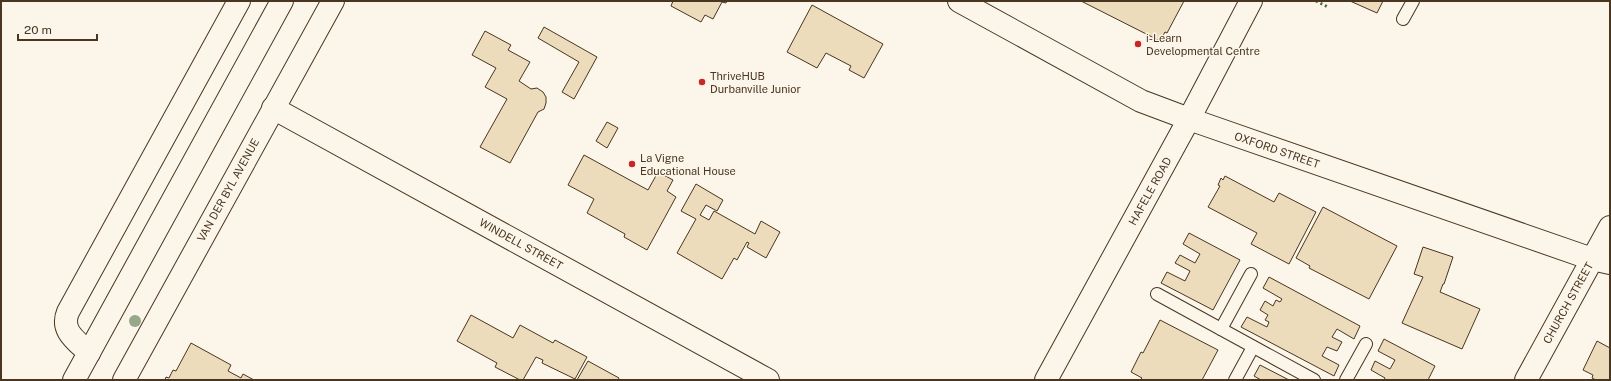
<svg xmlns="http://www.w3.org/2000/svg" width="1611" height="381" viewBox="0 0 1611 381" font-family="'Public Sans',sans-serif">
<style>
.building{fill:#ecdcbc;stroke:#4a3520}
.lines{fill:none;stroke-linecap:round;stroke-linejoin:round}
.service-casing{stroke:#4a3520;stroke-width:14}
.minor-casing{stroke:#4a3520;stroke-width:24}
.service{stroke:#fbf6e9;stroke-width:12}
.minor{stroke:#fbf6e9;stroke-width:22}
.hedge{stroke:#436837;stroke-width:3;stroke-dasharray:2 3;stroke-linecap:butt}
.tree{fill:#96a887}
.poi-dot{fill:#c62828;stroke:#fbf6e9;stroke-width:1.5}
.labels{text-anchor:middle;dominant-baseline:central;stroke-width:3;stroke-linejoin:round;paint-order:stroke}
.poi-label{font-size:11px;fill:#4a3520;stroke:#fbf6e9;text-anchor:start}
.street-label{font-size:11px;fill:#4a3520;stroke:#fbf6e9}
</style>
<rect width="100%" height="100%" fill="#fbf6e9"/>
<g class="building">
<path d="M673 1H727L726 3 722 2 713 19 705 15 701 22 671 6Z"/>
<path d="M1081 1H1184L1167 33 1165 32 1160 41Z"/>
<path d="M1350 1H1383L1377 13Z"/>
<path d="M812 5 883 44 864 78 849 70 851 66 826 53 817 68 787 52Z"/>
<path d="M544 27 597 57 574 99 562 92 579 62 538 38Z"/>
<path d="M485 31 511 45 508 50 530 62 519 81 531 89 537 88 543 92 546 97V103L544 109 538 112 510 163 480 147 507 99 485 87 496 68 472 55Z"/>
<path d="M607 122 618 128 607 148 596 141Z"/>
<path d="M584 155 648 190 658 172 673 180 667 191 676 197 647 250 624 237 625 234 587 213 594 199 568 185Z"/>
<path d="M1225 176 1274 202 1279 193 1316 212 1289 264 1251 244 1257 233 1208 207 1220 186 1218 185 1221 178 1223 180Z"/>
<path d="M696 184 723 200 717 211 706 205 700 215 709 220 714 211 755 234 761 221 780 232 766 258 747 247 749 243 747 242 737 260 734 258 722 279 677 253 696 219 681 211Z"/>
<path d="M1323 207 1397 246 1369 299 1309 268 1310 266 1296 258Z"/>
<path d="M1189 233 1240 260 1213 310 1161 283 1167 272 1185 281 1190 271 1175 263 1180 255 1195 263 1200 254 1183 244Z"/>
<path d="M1423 247 1453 257 1444 284H1443L1440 292 1480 309 1462 349 1402 323 1423 277 1414 274Z"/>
<path d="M1269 277 1360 326 1354 339 1337 329 1332 337 1342 342 1337 351 1327 347 1322 356 1339 365 1334 376 1241 327 1247 317 1267 327 1269 322 1265 320 1268 315 1260 310 1265 301 1273 306 1276 300 1280 302 1282 299 1263 288Z"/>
<path d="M471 315 513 338 520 325 553 343 555 340 587 357 575 379 542 363 543 360 536 357 523 380H520L495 367 497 363 457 341Z"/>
<path d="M1160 320 1218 350 1202 380H1140L1142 378 1131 372 1141 352 1143 353Z"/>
<path d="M1384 339 1435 366 1428 380H1384L1385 378 1371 370 1375 361 1390 369 1395 360 1378 351Z"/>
<path d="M1597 341 1610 348V380H1596L1592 378 1593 375 1583 370Z"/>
<path d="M191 343 231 365 228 371 241 378 243 374 254 380H165L166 377 169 378 173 370 176 371Z"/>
<path d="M588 361 619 378 618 380H577Z"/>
<path d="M1260 365 1289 380H1261L1254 376Z"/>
</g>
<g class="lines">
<g class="service-casing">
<g id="service">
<path d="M1403 19 1413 1"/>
<path d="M1157 294 1314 380"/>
<path d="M1221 329 1251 274"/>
<path d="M1235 380 1253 347"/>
<path d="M1346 380 1366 344"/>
</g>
</g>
<g class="minor-casing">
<g id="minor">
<path d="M959 1 1141 101 1189 119 1592 259 1610 263"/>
<path d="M273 108 768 380"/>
<path d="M89 353C77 341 60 331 68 312L239 1"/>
<path d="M74 380 282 1"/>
<path d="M124 380 333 1"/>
<path d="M1046 380 1189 119 1251 1"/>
<path d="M1526 380 1610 227"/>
</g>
</g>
<use href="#service" class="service"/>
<use href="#minor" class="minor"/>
<path class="hedge" d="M1316 1 1328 7"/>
</g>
<circle class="tree" cx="135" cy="321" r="6"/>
<g class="poi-dot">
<circle cx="1138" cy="44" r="4"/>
<circle cx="702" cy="82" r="4"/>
<circle cx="632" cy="164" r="4"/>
</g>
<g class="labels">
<g class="poi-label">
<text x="1146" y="38">i-Learn<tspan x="1146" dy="13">Developmental Centre</tspan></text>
<text x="710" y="76">ThriveHUB<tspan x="710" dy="13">Durbanville Junior</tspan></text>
<text x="640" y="158">La Vigne<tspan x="640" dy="13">Educational House</tspan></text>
</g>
<g class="street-label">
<text transform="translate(1277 150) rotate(19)">OXFORD STREET</text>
<text transform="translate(228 190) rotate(-61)">VAN DER BYL AVENUE</text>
<text transform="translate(1150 191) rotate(-61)">HAFELE ROAD</text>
<text transform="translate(521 244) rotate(29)">WINDELL STREET</text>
<text transform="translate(1568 303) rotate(-61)">CHURCH STREET</text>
</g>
</g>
<rect width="1611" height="381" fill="none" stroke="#4a3520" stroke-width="4"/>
<path d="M18 34v6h79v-6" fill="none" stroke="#4a3520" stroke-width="2"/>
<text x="24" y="34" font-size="12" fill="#4a3520" stroke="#fbf6e9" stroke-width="3" paint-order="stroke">20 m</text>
</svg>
